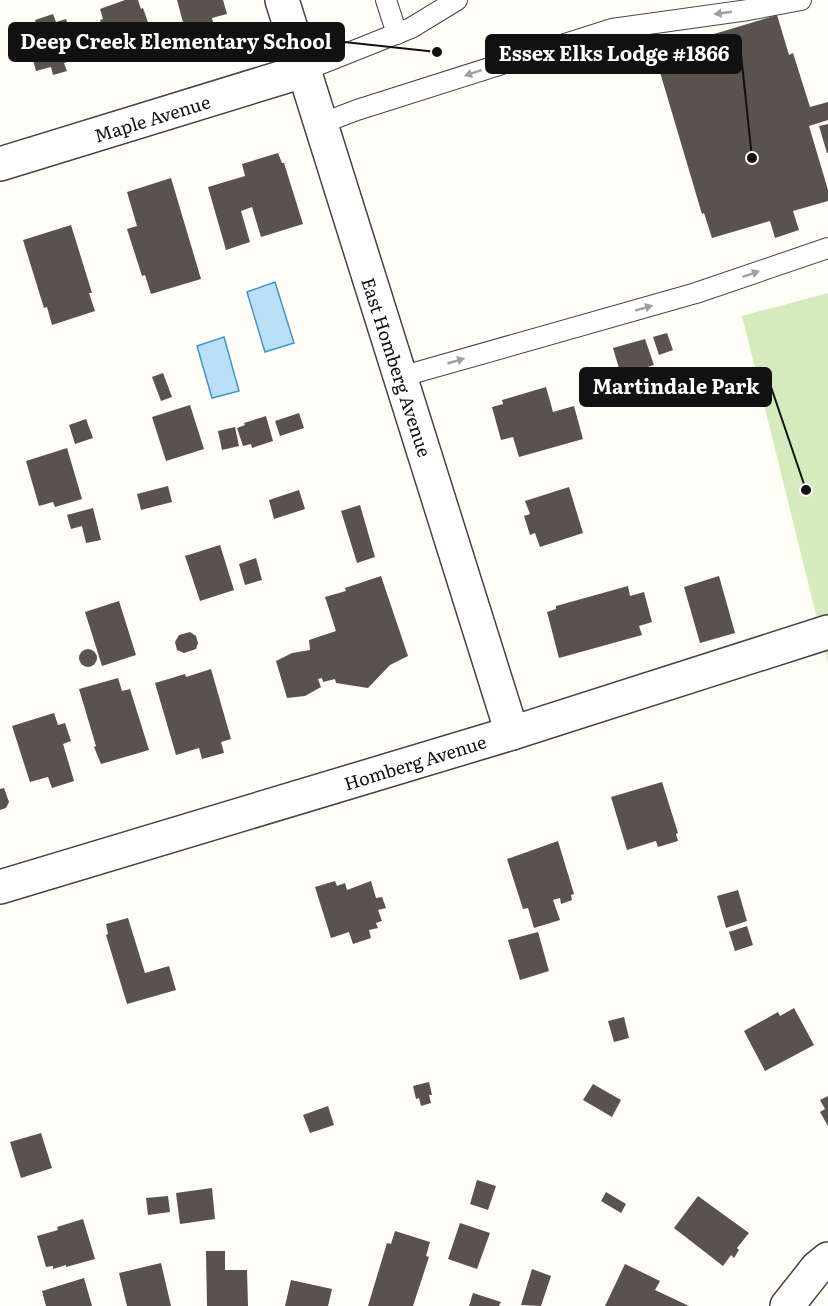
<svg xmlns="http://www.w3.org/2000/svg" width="828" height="1306" viewBox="0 0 828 1306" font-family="Literata,serif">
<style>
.green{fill:#d5ebbd}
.water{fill:#b9e0f7;stroke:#3f96cf;stroke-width:1.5}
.building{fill:#5a524d}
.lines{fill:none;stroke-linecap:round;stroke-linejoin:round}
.service-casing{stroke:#444;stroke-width:22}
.minor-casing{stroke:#444;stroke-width:36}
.service{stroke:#fff;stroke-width:20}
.minor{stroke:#fff;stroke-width:33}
.oneway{fill:#a0a0a0}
.labels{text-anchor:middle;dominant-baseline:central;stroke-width:6;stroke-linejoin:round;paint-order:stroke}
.street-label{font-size:18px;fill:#111;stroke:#fff}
.leader{fill:none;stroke:#111;stroke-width:2}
.callout-dot{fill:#111;stroke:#fff;stroke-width:2}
.callout{fill:#111;stroke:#111;stroke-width:2}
.callout-label{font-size:20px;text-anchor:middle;font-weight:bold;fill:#fff}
</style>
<rect width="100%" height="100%" fill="#fffdf5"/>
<path class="green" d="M828 293V663L742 316Z"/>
<g class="water">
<path d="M275 282 294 343 265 352 247 292Z"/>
<path d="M224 337 239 391 212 398 197 346Z"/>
</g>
<g class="building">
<path d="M125 0H138L141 9 143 8 156 45 129 54 125 44 111 49 100 20 103 19 100 9Z"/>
<path d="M177 0H223L227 14 212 18 214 26 201 30 199 22 184 26Z"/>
<path d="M53 14 56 22 66 19 78 59 64 63 67 71 53 75 51 67 36 71 25 31 37 27 35 20Z"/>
<path d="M777 15 789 55 793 53 810 107 828 102V120L809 126 828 190V201L793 211 799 230 775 238 770 221 712 238 704 213 702 214 654 52Z"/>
<path d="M828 124V153H827L819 126Z"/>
<path d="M278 153 282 163H284L303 224 261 237 252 207 241 211 250 242 226 250 208 187 245 176 242 164Z"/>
<path d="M171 178 201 279 151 294 145 275 142 276 127 229 137 226 127 192Z"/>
<path d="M71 225 92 293H89L95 311 52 325 47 307 44 308 23 240Z"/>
<path d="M667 333 673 350 659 355 653 337Z"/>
<path d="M645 339 654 365 621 375 613 348Z"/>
<path d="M163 373 172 397 161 401 152 377Z"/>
<path d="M546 387 553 412 574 406 583 439 519 457 513 437 501 440 492 407 503 404 502 400Z"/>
<path d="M190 405 204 449 166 461 152 417Z"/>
<path d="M299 413 304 428 280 436 275 421Z"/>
<path d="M266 416 273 441 252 448 251 444 243 446 237 428 245 425 244 423Z"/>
<path d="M86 419 93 438 75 444 69 425Z"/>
<path d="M235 427 239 446 222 450 218 431Z"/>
<path d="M67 448 82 499 55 507 53 502 39 506 26 461Z"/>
<path d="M168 486 172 502 141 510 137 494Z"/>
<path d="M569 487 583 533 540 547 535 533 530 535 524 516 530 514 525 501Z"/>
<path d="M299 490 305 509 274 519 269 500Z"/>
<path d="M360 505 375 557 357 563 341 511Z"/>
<path d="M93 508 101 540 86 543 82 526 71 529 67 515Z"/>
<path d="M220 545 234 590 200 601 185 556Z"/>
<path d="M256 558 262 580 245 585 239 564Z"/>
<path d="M381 576 408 656 390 665 368 688 336 683 335 679 323 682 322 678 318 679 321 687 305 696 287 698 276 661 292 653 310 650 309 640 336 631 325 597 346 591 345 588Z"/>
<path d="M719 576 735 633 700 643 684 587Z"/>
<path d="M628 586 630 596 644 592 652 622 639 626 642 635 559 658 547 612 556 609V606Z"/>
<path d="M119 601 136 655 102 666 85 612Z"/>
<path d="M190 632 196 636 198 643 196 649 184 653 177 650 175 642 179 635Z"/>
<circle cx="88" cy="658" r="9"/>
<path d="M211 669 231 739 221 742 224 753 202 759 199 748 176 755 155 683 185 674 186 677Z"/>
<path d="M118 678 122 691 130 689 149 750 101 764 94 747 96 746 79 689Z"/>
<path d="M54 713 58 725 65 723 71 741 63 744 74 781 52 788 48 777 30 782 12 726Z"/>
<path d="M662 782 678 833 676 834 678 841 658 847 656 841 627 850 611 797Z"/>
<path d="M4 788 9 802 6 808 0 810V789Z"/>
<path d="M558 841 574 894 571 895 572 900 561 904 560 898 553 900 560 920 534 928 528 908 523 909 507 859Z"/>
<path d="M335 881 337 886 345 883 347 890 371 881 376 898 382 897 386 908 378 910 382 921 376 923 378 928 369 930 371 938 353 944 349 932 331 938 315 887Z"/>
<path d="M738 890 747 921 726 928 717 896Z"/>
<path d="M128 918 145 973 169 966 176 990 127 1004 106 935 108 934 106 924Z"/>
<path d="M747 926 753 945 735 951 729 932Z"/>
<path d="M538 932 549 971 520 980 508 940Z"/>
<path d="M794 1008 814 1045 765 1071 744 1031 778 1012 780 1016Z"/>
<path d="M624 1017 629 1038 614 1042 608 1021Z"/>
<path d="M429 1082 432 1095H429L431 1103 421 1106 419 1098 416 1099 413 1086Z"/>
<path d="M593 1084 621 1100 612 1117 583 1100Z"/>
<path d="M828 1096V1126L820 1112 825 1109 820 1100Z"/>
<path d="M328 1106 334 1125 310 1133 303 1115Z"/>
<path d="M41 1133 52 1168 21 1178 10 1142Z"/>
<path d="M477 1180 496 1186 488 1210 470 1204Z"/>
<path d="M212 1188 215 1219 180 1224 176 1193Z"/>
<path d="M606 1192 626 1204 621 1213 601 1201Z"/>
<path d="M168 1196 170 1212 148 1215 146 1198Z"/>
<path d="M698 1196 749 1233 737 1248 739 1250 734 1258 731 1255 723 1266 674 1228Z"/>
<path d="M83 1219 95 1259 66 1267V1265L53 1269V1266L46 1267 37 1236 58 1230 57 1227Z"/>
<path d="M460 1223 490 1233 477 1269 448 1259Z"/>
<path d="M395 1231 430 1242 426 1256 429 1257 413 1306H368L387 1243 391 1244Z"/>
<path d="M206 1251H225V1270H247L248 1306H207Z"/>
<path d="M161 1263 171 1306H127L119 1273Z"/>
<path d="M625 1264 660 1281 655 1290 689 1306H605Z"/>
<path d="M532 1269 551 1276 541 1306 521 1305Z"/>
<path d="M84 1278 92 1306H46L42 1291Z"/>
<path d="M291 1280 332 1289 328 1306H285Z"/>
<path d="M473 1293 501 1302 499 1306H469Z"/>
</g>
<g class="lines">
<g class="service-casing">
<g id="service">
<path d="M386 0 397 34"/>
<path d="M303 71 411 28 457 0"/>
<path d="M320 124 357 110 612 29 748 10 801 0"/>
<path d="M400 377 696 293 828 248"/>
</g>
</g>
<g class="minor-casing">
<g id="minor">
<path d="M282 0 512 733"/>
<path d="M0 164 303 71"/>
<path d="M0 887 512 733 828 632"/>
<path d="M787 1306 817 1268 828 1259"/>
</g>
</g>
<use href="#service" class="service"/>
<use href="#minor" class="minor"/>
</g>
<defs><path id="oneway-solid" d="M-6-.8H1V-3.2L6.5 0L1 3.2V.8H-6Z" transform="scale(1.5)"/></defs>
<g class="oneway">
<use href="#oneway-solid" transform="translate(723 13) rotate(172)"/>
<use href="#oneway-solid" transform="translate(473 73) rotate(162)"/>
<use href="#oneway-solid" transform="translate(751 274) rotate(-19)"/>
<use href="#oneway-solid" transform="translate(644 308) rotate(-16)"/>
<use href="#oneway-solid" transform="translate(456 361) rotate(-16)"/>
</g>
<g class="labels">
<g class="street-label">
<text transform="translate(152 118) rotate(-17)">Maple Avenue</text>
<text transform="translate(397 367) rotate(72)">East Homberg Avenue</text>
<text transform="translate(415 762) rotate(-17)">Homberg Avenue</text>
</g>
</g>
<path class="leader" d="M437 52L344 42M752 158L741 54M806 490L771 387"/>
<g class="callout-dot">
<circle cx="437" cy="52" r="6"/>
<circle cx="752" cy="158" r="6"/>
<circle cx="806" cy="490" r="6"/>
</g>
<g class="callout">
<rect x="9" y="23" width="335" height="38" rx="6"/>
<rect x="486" y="35" width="255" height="38" rx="6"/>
<rect x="580" y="368" width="191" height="38" rx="6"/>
</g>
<g class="callout-label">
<text x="176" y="49">Deep Creek Elementary School</text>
<text x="614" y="61">Essex Elks Lodge #1866</text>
<text x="676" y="394">Martindale Park</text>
</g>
</svg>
